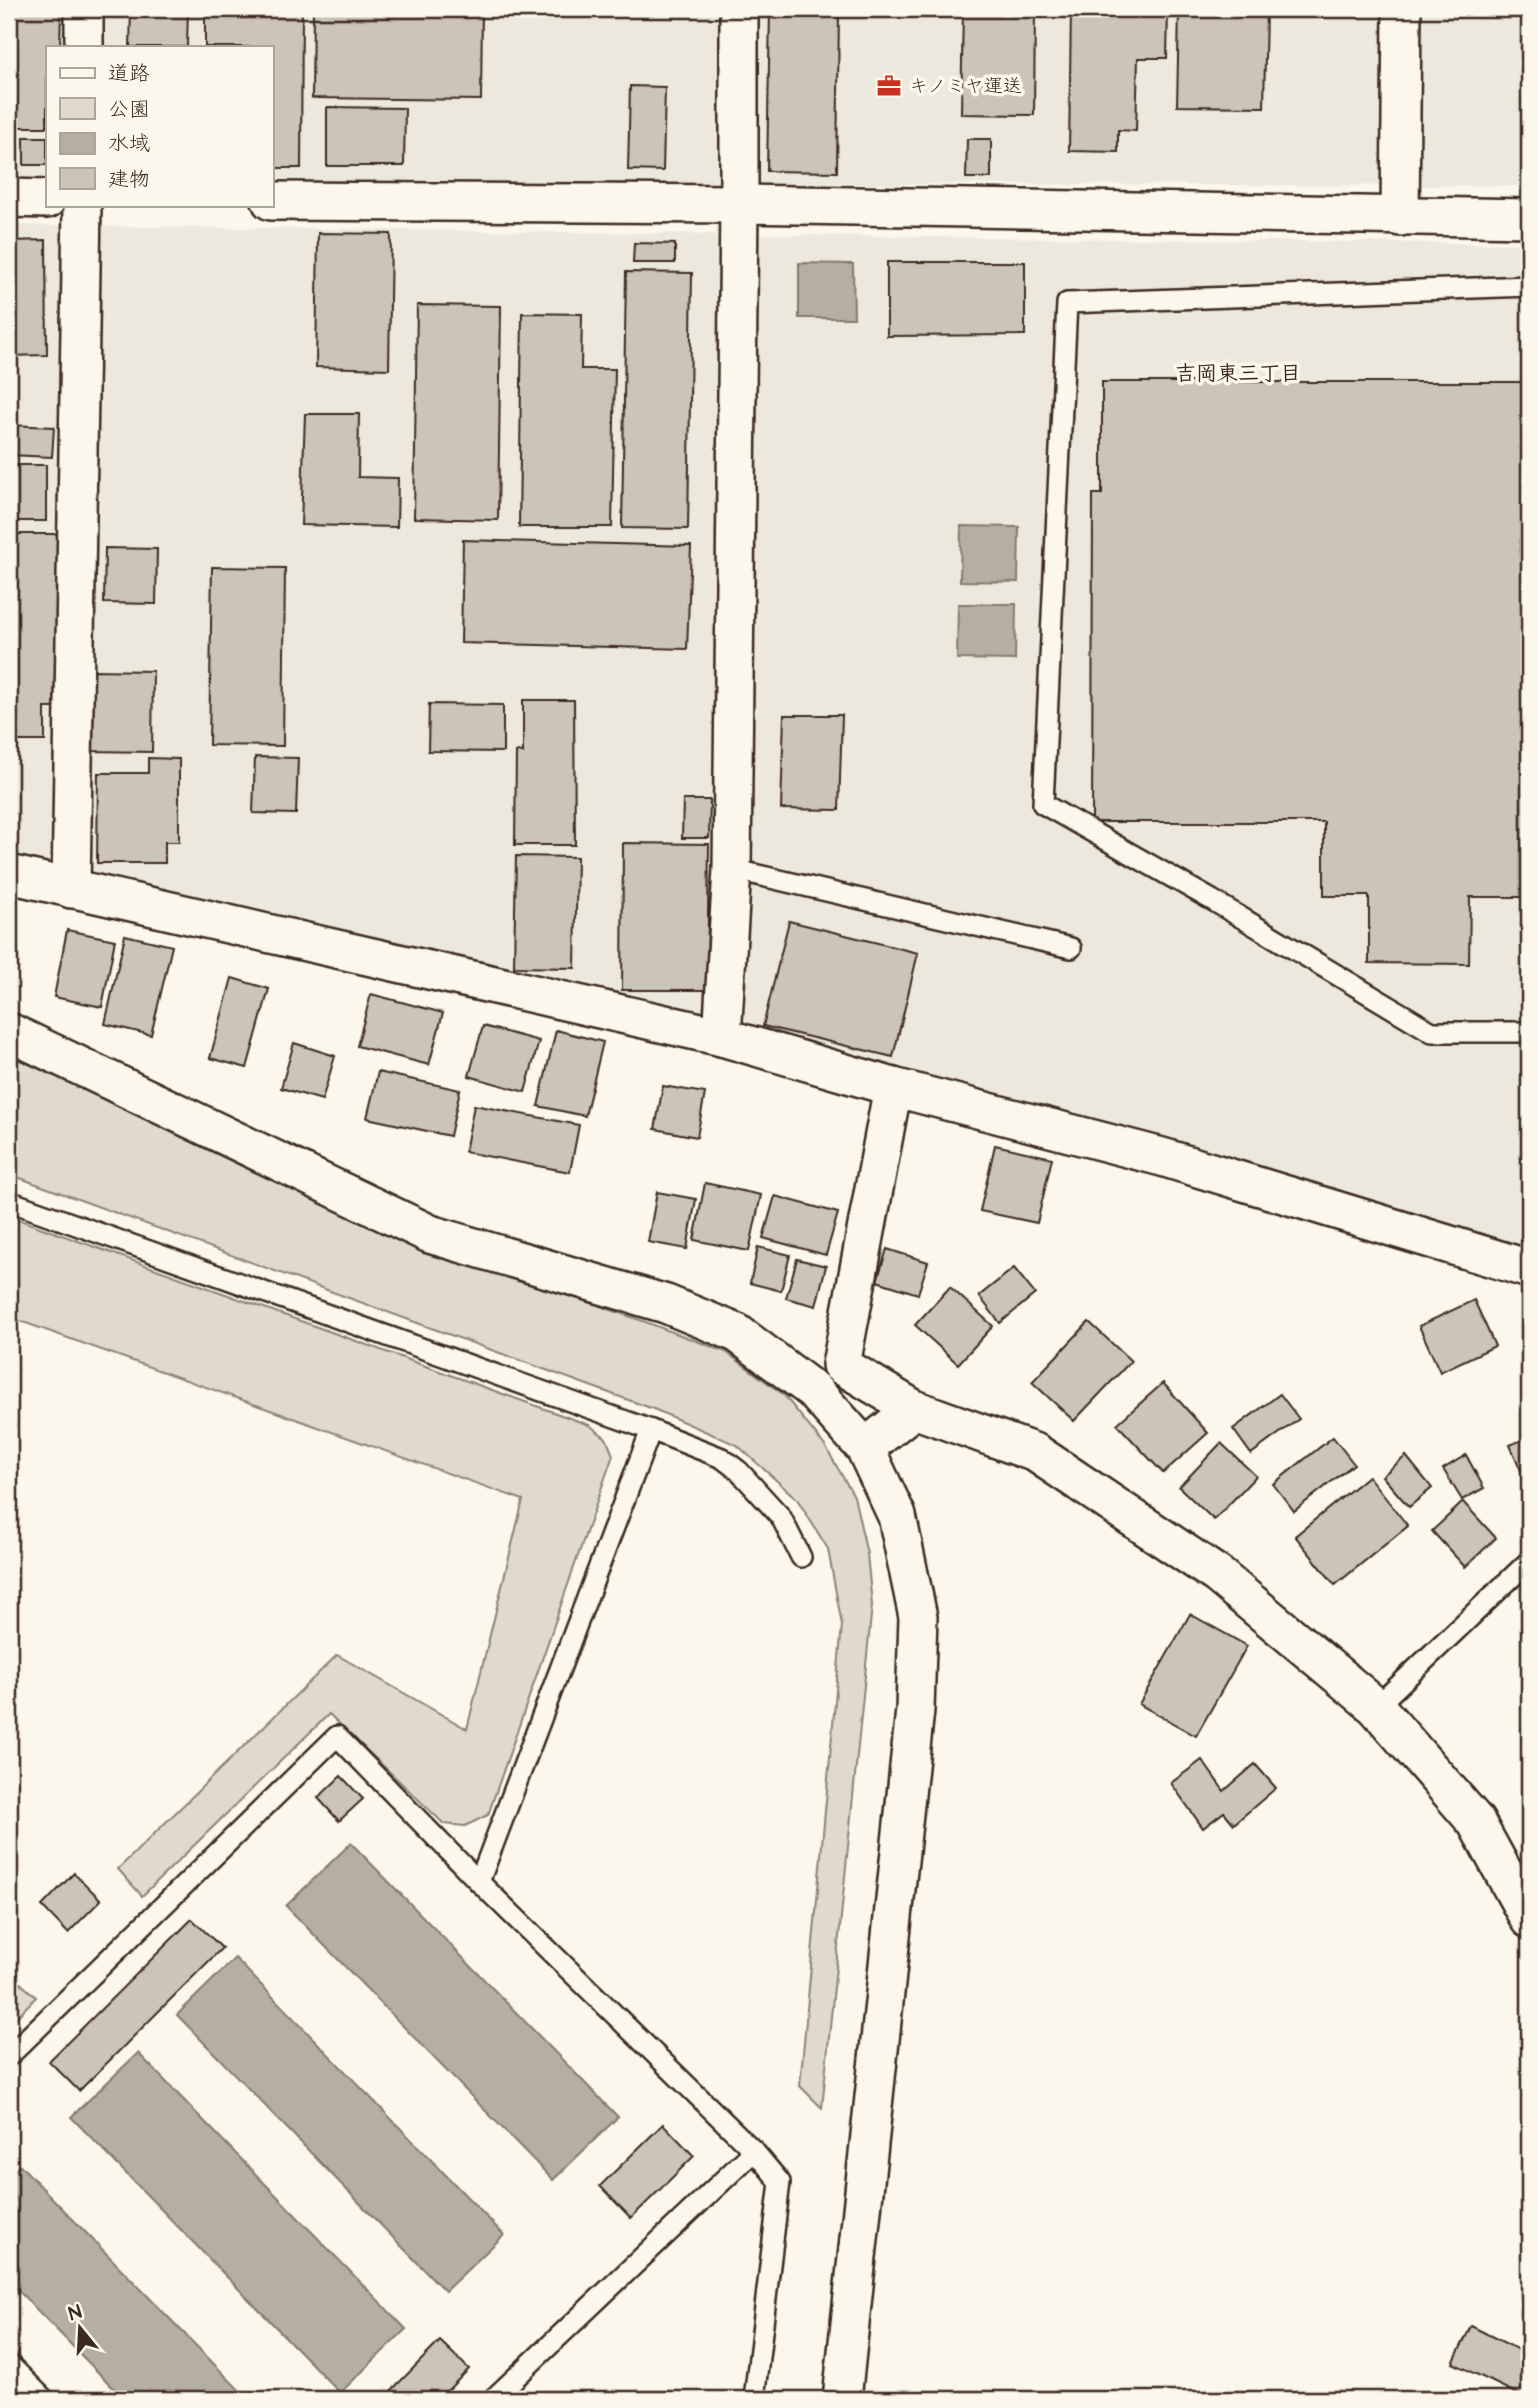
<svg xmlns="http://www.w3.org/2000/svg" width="1538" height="2408" viewBox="0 0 1538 2408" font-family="'Architects Daughter','Klee One',sans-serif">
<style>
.built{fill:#ede8dd}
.green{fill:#dfd9ce;stroke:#8d8276;stroke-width:2}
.water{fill:#b6aea2;stroke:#85796d;stroke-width:2}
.building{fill:#ccc4b9;stroke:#3b2a1e;stroke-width:2}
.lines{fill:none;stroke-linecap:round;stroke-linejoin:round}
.service-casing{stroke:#3b2a1e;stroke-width:24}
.minor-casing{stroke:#3b2a1e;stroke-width:42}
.service{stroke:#fbf7ec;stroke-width:19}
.minor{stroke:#fbf7ec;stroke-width:37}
.labels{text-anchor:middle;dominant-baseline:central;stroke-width:7;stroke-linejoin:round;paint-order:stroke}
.poi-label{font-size:19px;fill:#3b2a1e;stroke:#fbf7ec;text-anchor:start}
.neighbourhood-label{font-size:21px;font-weight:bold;fill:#3b2a1e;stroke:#fbf7ec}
</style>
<rect width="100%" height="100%" fill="#fbf7ec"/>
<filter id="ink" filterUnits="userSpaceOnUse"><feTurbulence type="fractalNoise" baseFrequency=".0143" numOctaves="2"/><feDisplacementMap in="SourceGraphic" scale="14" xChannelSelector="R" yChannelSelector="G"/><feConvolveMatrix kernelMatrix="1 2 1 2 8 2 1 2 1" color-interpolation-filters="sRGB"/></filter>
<g filter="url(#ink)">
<g class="built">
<path d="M9 9H1529V186L271 182V47H47V180L9 179Z"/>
<path d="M9 225 1529 244V1259L9 862Z"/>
</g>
<g class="green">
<path d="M9 1055 427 1246 640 1320 726 1352 784 1395 825 1446 854 1496 867 1554 872 1605 822 2108 800 2086 842 1625 828 1549 797 1499 737 1445 656 1410 9 1174Z"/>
<path d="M9 1216 589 1425 606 1438 613 1455 488 1815 465 1826 444 1824 329 1714 142 1896 118 1869 337 1655 467 1729 523 1500 9 1317Z"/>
<path d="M9 1973 36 1997 9 2025Z"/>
</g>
<g class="water">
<path d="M799 263 853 264 854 318H799Z"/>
<path d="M961 526 1019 527 1018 582 960 581Z"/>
<path d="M958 604H1016L1015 660 957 659Z"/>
<path d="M351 1843 618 2117 553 2180 286 1906Z"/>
<path d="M235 1958 504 2235 445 2291 177 2015Z"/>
<path d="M138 2053 406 2329 340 2393 71 2117Z"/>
<path d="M20 2165 248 2399H124L9 2281V2176Z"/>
</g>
<g class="building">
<path d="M9 9H61L60 47H47V127H9Z"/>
<path d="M131 9H188L187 47H130Z"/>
<path d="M205 9H302L301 168H271V47H205Z"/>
<path d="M313 9H482L481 100 312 98Z"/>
<path d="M963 9H1035L1034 115 961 114Z"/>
<path d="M1071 9H1168L1167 58H1138L1136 131 1118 130V152L1069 151Z"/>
<path d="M1179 9H1266L1264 107 1177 106Z"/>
<path d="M770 11 839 12 837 172 767 171Z"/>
<path d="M630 86 665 87 663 171 628 170Z"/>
<path d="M327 107 405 108 404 166H327Z"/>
<rect x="24" y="137" width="23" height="28"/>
<path d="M967 139H991V178H966Z"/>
<path d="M318 233 391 234 389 369 316 367Z"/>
<path d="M46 240 47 355 9 356V241Z"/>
<path d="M634 243 675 244V263H633Z"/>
<path d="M887 262H1025V335L887 336Z"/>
<path d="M626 272 692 273 688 529 622 528Z"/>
<path d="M417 305 501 306 498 520 414 518Z"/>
<path d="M522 313 582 314 581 369H615L612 527H519Z"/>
<path d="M1102 382H1522V453H1529V897H1470L1469 964 1369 963V896H1324V822H1092L1093 494H1102Z"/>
<path d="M305 414H359L358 477 398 478 397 527 301 525Z"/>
<path d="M9 425 54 427 52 457 9 455Z"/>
<rect x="9" y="465" width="37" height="56"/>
<path d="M9 534H63L62 708H45V741H9Z"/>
<path d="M463 540 691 546 687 649 461 643Z"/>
<path d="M105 548 157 549 156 604 104 603Z"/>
<path d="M212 567 285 568 283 746 209 745Z"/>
<path d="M91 670 153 671 152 752 90 751Z"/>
<path d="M523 700H574L575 845H515L516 752 523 753Z"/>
<path d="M429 704 503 705V752L428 751Z"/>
<path d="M784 715H842L839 810 781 809Z"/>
<path d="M255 757 298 758 296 814 253 813Z"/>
<path d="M148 758 179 759V842H165V863H97L98 773H148Z"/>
<path d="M683 800H710L709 838H682Z"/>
<path d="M623 843 709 844 707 990H622Z"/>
<path d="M516 856 577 857 575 968 514 967Z"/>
<path d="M789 921 918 953 893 1057 763 1026Z"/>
<path d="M67 930 115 940 102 1007 54 997Z"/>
<path d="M125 935 172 946 151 1035 105 1024Z"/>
<path d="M232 978 269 989 247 1068 210 1058Z"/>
<path d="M371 994 443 1013 429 1065 357 1046Z"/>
<path d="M483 1026 539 1041 525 1092 469 1076Z"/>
<path d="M556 1030 603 1042 585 1116 538 1106Z"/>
<path d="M294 1043 335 1056 322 1100 281 1088Z"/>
<path d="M378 1072 460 1090 450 1136 367 1118Z"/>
<path d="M663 1086 705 1093 697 1137 655 1129Z"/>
<path d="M474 1105 579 1125 570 1172 465 1152Z"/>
<path d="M995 1145 1052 1158 1037 1223 980 1211Z"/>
<path d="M705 1183 761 1195 749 1251 694 1240Z"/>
<path d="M657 1192 696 1199 687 1249 648 1242Z"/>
<path d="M775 1196 838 1213 826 1255 763 1238Z"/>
<path d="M758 1247 790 1255 781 1291 750 1283Z"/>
<path d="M887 1249 928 1262 918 1294 877 1281Z"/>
<path d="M797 1259 826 1266 816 1306 786 1298Z"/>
<path d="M1014 1268 1035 1294 1000 1323 979 1296Z"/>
<path d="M950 1287 993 1326 958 1364 915 1325Z"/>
<path d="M1474 1300 1495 1346 1440 1372 1419 1326Z"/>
<path d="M1089 1322 1131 1361 1074 1421 1032 1382Z"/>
<path d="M1163 1383 1208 1433 1163 1473 1117 1424Z"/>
<path d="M1280 1394 1299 1419 1251 1454 1233 1429Z"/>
<path d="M1333 1437 1354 1464 1294 1511 1273 1484Z"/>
<path d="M1529 1437V1481L1526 1482 1510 1445Z"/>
<path d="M1221 1443 1256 1476 1214 1520 1179 1487Z"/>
<path d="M1466 1455 1484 1488 1462 1500 1443 1469Z"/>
<path d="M1406 1456 1432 1488 1409 1507 1382 1476Z"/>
<path d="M1368 1476 1408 1526 1335 1585 1295 1536Z"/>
<path d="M1463 1502 1496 1538 1465 1567 1432 1531Z"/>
<path d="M1190 1614 1247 1646 1196 1736 1139 1704Z"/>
<path d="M1202 1760 1224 1791 1255 1764 1276 1788 1234 1824 1224 1812 1203 1828 1171 1783Z"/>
<path d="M341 1776 363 1799 339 1821 318 1798Z"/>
<path d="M74 1873 101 1900 68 1933 42 1906Z"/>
<path d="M192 1919 222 1948 79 2091 49 2061Z"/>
<path d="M663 2124 694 2156 631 2218 600 2186Z"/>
<path d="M1471 2326 1529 2355 1528 2399 1453 2363Z"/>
<path d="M440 2341 469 2369 439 2399H383Z"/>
</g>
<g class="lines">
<g class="service-casing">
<g id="service">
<path d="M1529 286 1067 303 1043 804 1212 900 1432 1032H1529"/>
<path d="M732 869 1071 948"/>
<path d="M9 1201 651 1430 722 1458 739 1471 781 1517 801 1557"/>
<path d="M1376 1707 1529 1561"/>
<path d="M479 1882 651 1430"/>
<path d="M9 2056 337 1736 479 1882 754 2151 493 2399"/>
<path d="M754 2151 780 2182 754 2399"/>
<path d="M9 2364 44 2399"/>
</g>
</g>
<g class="minor-casing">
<g id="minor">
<path d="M84 47V9"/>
<path d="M9 198 47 199"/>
<path d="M271 201 739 204 1529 218"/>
<path d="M1400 217 1402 9"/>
<path d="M9 874 722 1037 893 1087 1162 1157 1529 1269"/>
<path d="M71 889 82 205"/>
<path d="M9 1032 430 1234 666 1304 737 1333 813 1390 865 1448 897 1516 918 1617 915 1710 842 2399"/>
<path d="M722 1037 732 869 739 204V9"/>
<path d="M893 1087 841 1365 914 1409 1036 1453 1218 1575 1376 1707 1476 1822 1529 1919"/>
<path d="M865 1448 914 1409"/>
</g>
</g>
<use href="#service" class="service"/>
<use href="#minor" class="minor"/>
</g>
</g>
<defs>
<g id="office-bare" transform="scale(1.89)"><path d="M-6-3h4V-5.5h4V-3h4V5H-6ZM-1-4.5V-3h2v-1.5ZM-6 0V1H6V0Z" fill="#c8321e" stroke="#fbf7ec" stroke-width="2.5" paint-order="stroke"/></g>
</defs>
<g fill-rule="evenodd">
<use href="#office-bare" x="889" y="86"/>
</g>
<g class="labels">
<g class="poi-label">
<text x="909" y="86">キノミヤ運送</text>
</g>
<g class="neighbourhood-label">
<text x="1238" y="373">吉岡東三丁目</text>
</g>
</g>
<rect width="1538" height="2408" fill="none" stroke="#fbf7ec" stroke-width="35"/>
<rect x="18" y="18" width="1503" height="2373" fill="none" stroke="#3b2a1e" stroke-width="2.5" filter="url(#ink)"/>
<rect x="46" y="46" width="228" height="161" fill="#fbf7ec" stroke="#aea59a" stroke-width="2"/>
<rect x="60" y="68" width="35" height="10" fill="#fbf7ec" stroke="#aea59a" stroke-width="2"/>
<text x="108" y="80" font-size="21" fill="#3b2a1e">道路</text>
<rect x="60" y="98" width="35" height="21" fill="#dfd9ce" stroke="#aea59a" stroke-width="2"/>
<text x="108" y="116" font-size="21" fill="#3b2a1e">公園</text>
<rect x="60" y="133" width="35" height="21" fill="#b6aea2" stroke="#aea59a" stroke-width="2"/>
<text x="108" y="150" font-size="21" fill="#3b2a1e">水域</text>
<rect x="60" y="168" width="35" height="21" fill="#ccc4b9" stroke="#aea59a" stroke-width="2"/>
<text x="108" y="186" font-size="21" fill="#3b2a1e">建物</text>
<g transform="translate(80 2328) rotate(342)" stroke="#fbf7ec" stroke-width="5" paint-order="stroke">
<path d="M0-5L12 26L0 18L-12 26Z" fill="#3b2a1e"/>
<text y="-10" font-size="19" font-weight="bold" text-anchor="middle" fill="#3b2a1e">N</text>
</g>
</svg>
